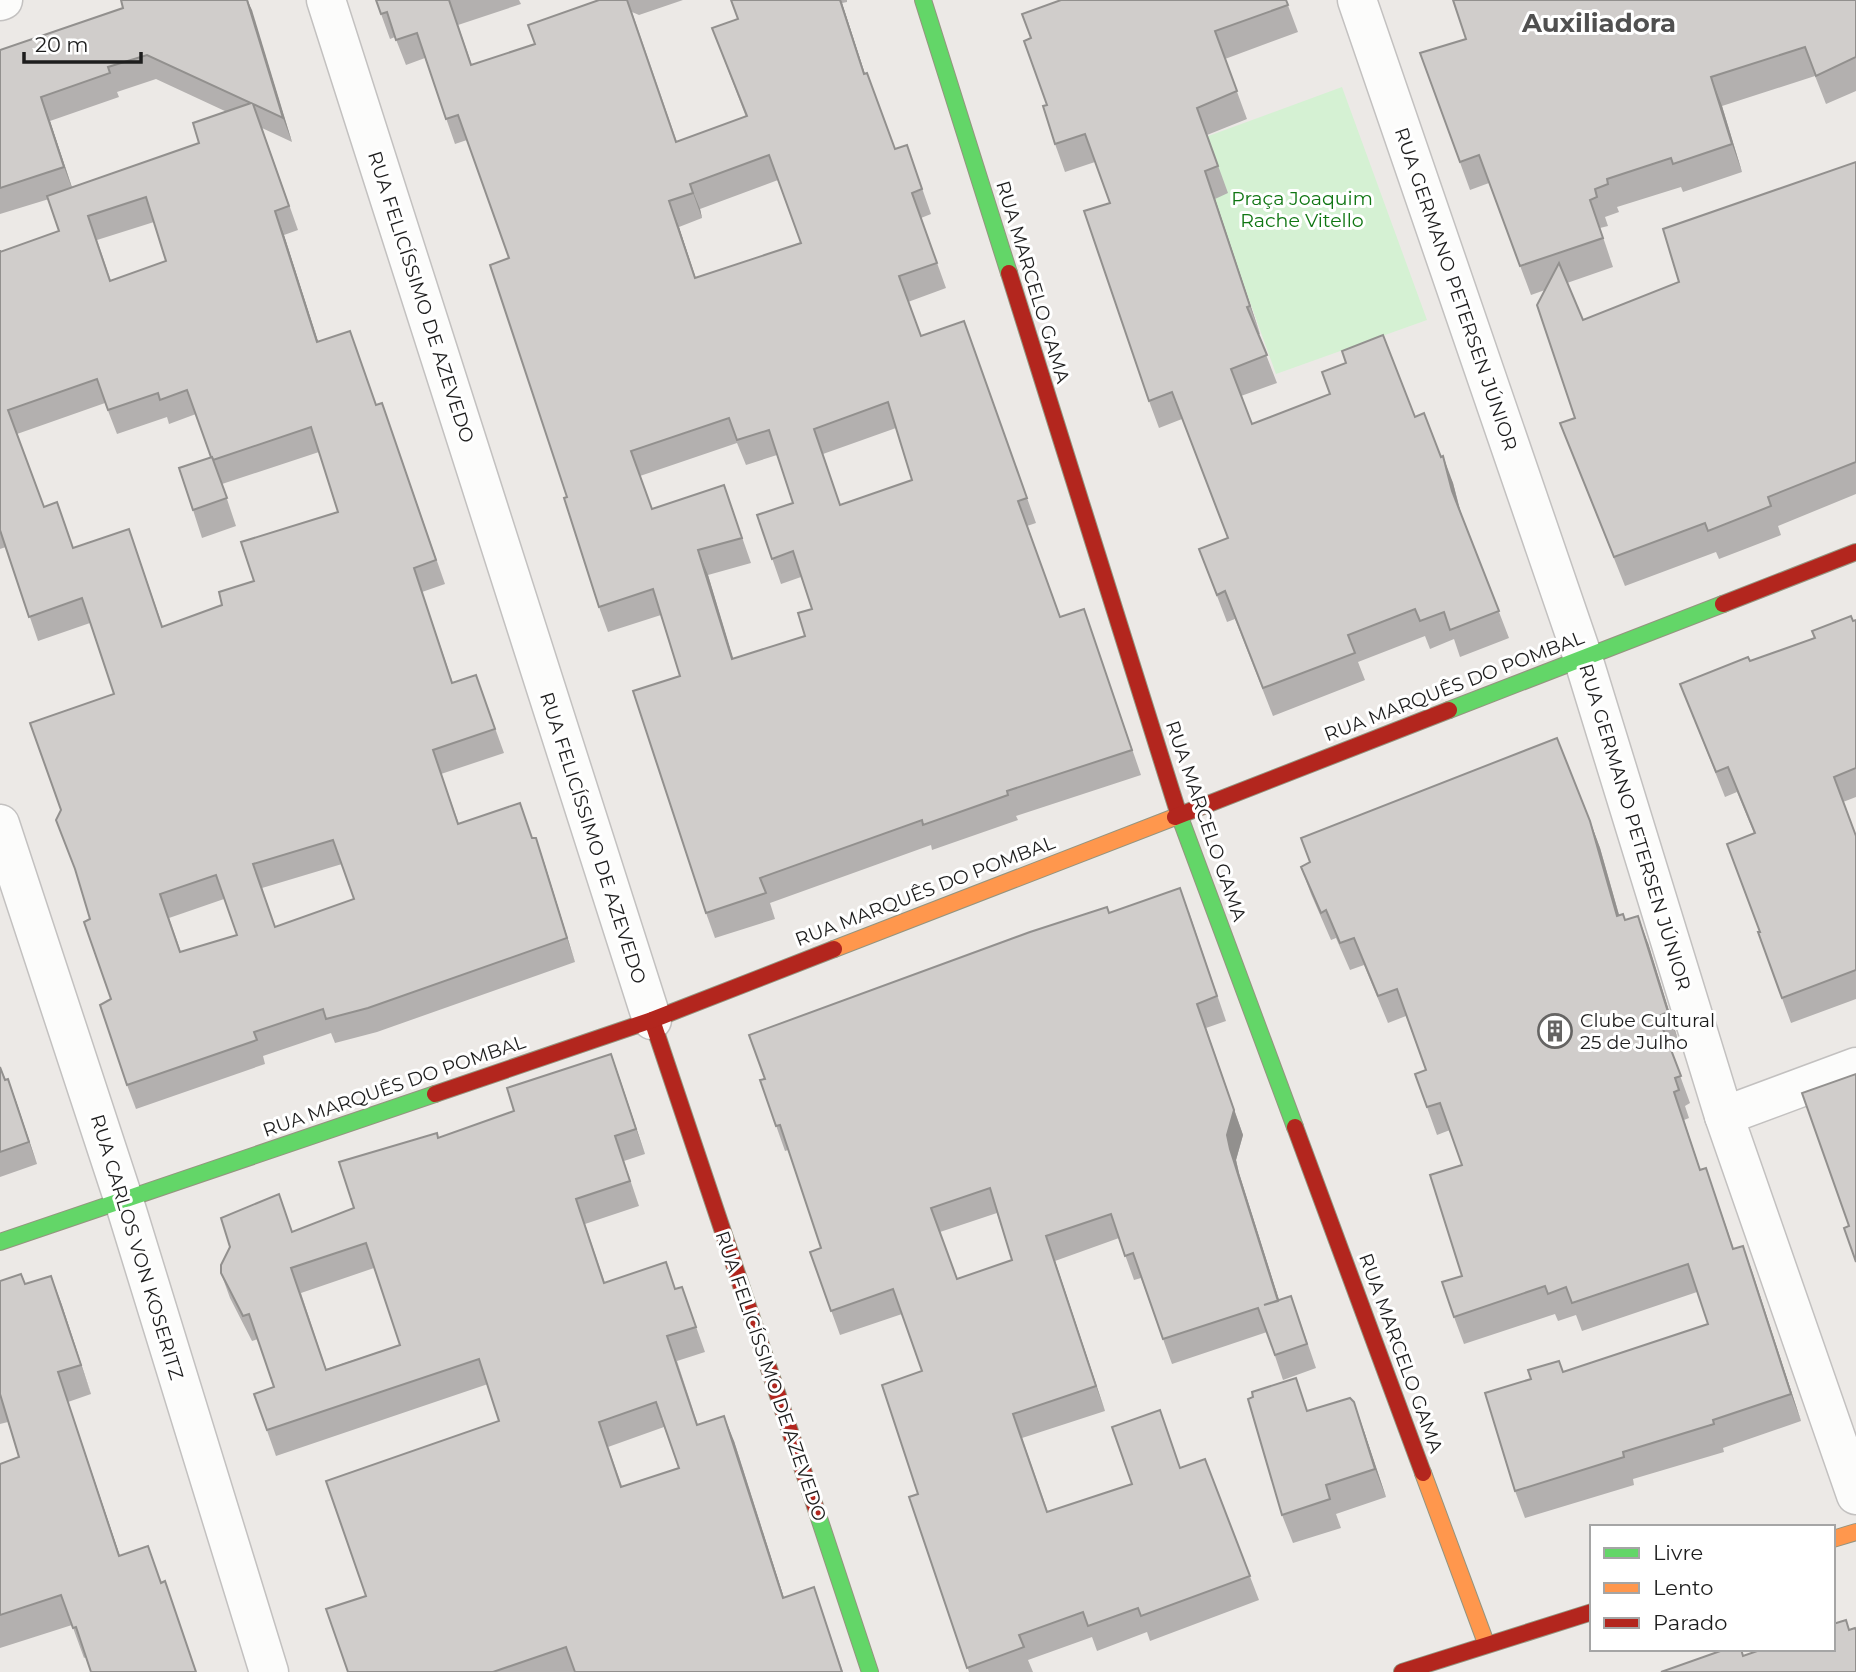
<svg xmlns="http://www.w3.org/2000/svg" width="1856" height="1672" viewBox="0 0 1856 1672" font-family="Montserrat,sans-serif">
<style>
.park{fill:#d5f1d3}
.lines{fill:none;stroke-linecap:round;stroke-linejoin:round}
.street-casing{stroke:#c3c1c0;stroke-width:41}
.fast-casing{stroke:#94947f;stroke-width:18}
.slow-casing{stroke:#94947f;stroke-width:18}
.jam-casing{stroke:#94947f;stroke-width:18}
.street{stroke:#fcfcfb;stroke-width:38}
.fast{stroke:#63d668;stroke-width:16}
.slow{stroke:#ff974d;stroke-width:16}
.jam{stroke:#b3261e;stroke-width:16}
.wall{fill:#b3b0af;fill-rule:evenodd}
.shaded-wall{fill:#92908e}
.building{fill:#d0cdcb;stroke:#92908e;stroke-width:2;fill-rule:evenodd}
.labels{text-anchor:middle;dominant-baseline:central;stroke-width:6;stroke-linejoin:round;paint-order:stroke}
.park-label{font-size:19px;fill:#107613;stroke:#fff}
.street-label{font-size:19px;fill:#1d1d1d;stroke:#fff}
.poi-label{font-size:19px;fill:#1d1d1d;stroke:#fff;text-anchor:start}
.district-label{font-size:26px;font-weight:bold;fill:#505050;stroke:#fff}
</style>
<rect width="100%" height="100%" fill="#ece9e6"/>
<path class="park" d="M1342 87 1427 320 1276 374 1192 142Z"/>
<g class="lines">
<g class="street-casing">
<g id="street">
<path d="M326 0 652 1020"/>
<path d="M1357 0 1583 658 1724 1116 1856 1495"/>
<path d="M0 1 3 0"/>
<path d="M0 824 124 1201 269 1672"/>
<path d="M1724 1116 1856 1067"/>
</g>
</g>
<g class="fast-casing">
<g id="fast">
<path d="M923 0 1009 273"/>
<path d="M1449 710 1723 604"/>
<path d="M1178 812 1295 1127"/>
<path d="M0 1242 435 1094"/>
<path d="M817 1512 870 1672"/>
</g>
</g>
<g class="slow-casing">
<g id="slow">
<path d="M834 949 1175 817"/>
<path d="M1423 1473 1486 1643"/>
<path d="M1833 1539 1856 1532"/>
</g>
</g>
<g class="jam-casing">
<g id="jam">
<path d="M1009 273 1178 812"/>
<path d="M1723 604 1856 552"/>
<path d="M1175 817 1449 710"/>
<path d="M652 1020 817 1512"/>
<path d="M435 1094 652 1020 834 949"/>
<path d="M1295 1127 1423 1473"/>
<path d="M1402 1672 1592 1612"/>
</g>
</g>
<use href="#street" class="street"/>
<use href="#fast" class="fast"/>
<use href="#slow" class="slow"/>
<use href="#jam" class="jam"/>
</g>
<g class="wall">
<path d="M121 0H248L292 142 262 128 298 230 284 235 318 342 377 405 382 403 445 584 422 592 453 683 476 675 504 753 441 774 459 824 532 838 544 862 575 962 377 1032 335 1043 331 1033 263 1056 265 1064 136 1109 127 1085 111 999 90 919 114 694 90 623 38 641 6 547 0 549V250L1 252 59 231 49 199 0 214V50L123 8ZM156 79 227 112 199 143 72 187 50 121 119 97 117 92ZM154 222 166 261 111 281 97 240ZM105 403 117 434 167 417 169 424 196 414 211 457 193 510 202 538 236 526 222 484 319 452 338 512 254 581 222 605 163 627 129 529 73 548 44 507 17 434ZM342 864 354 899 275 927 262 888ZM224 899 237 935 181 952 169 918Z"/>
<path d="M376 0H519L521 4 458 25 472 65 535 44 599 0H683L639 15 632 12 677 142 746 117 712 28 738 19 731 0H847V2L842 3 865 74 895 149 907 145 931 214 921 218 946 288 908 302 921 336 964 321 1036 523 1027 526 1060 617 1084 609 1141 775 1016 816 1018 820 932 850 931 845 770 903 775 919 715 938 706 913 680 676 661 615 608 632 599 607 567 497 509 258 467 140 455 144 425 58 406 65 395 37 390 39ZM778 180 801 243 695 278 679 227 702 218 700 209ZM896 428 912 480 840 505 823 454ZM737 443 746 465 777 455 793 503 757 515 781 584 801 577 812 609 805 636 733 659 708 575 751 563 724 485 652 509 640 476Z"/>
<path d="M1286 0 1298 32 1225 59 1247 119 1207 135 1228 193 1215 199 1260 334H1258L1277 383 1241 396 1252 424 1330 394 1322 372 1415 417 1441 457 1453 483 1461 513 1509 638 1460 657 1454 639 1430 649 1425 636 1358 662 1365 680 1273 716 1235 619 1227 622 1199 549 1228 538 1182 419 1159 428 1149 401 1110 203 1095 162 1065 172 1055 144 1047 105Z"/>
<path d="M1856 0V91L1826 104 1815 76 1722 106 1742 172 1683 192 1681 187 1617 207 1619 212 1605 217 1608 226 1600 228 1613 267 1567 283 1583 320 1679 282 1856 162V494L1778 526 1781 535 1719 559 1716 552 1625 586 1560 423 1575 418 1545 290 1531 295 1489 183 1470 190 1420 53 1466 39Z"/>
<path d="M1856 620V797L1843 802 1856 836V999L1791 1023 1758 932H1760L1754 833 1737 792 1725 797 1680 684 1750 661 1814 638Z"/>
<path d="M1590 821 1600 848 1619 915 1625 920 1648 943 1678 1040 1671 1042 1673 1047 1670 1048 1690 1103 1685 1106 1689 1118 1684 1120 1700 1169 1706 1168 1734 1249 1743 1246 1801 1421 1723 1448 1724 1452 1633 1479 1634 1485 1525 1518 1515 1491 1563 1372 1708 1324 1697 1292 1582 1331 1576 1315 1558 1321 1555 1314 1464 1344 1454 1317 1462 1276V1165L1450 1130 1437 1135 1415 1074 1426 1070 1406 1016 1388 1023 1364 965 1350 970 1336 938 1331 940 1311 894 1301 867 1310 863 1301 838Z"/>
<path d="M1189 912 1226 1021 1206 1028 1243 1135 1236 1160 1239 1173 1279 1300 1300 1321 1316 1368 1283 1380 1267 1332 1172 1364 1141 1278 1134 1280 1119 1238 1055 1261 1105 1411 1022 1438 1048 1512 1132 1484 1160 1410 1180 1468 1205 1459 1259 1600 1150 1641 1147 1632 1097 1651 1092 1637 1028 1660 1033 1672H969L909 1497 918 1494 922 1371 902 1314 840 1335 810 1252 821 1248 788 1150 785 1151 760 1080 1109 913ZM997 1213 1012 1260 957 1279 940 1232Z"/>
<path d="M611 1054 645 1154 624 1161 639 1206 585 1224 605 1283 676 1289 682 1287 705 1352 677 1361 698 1425 734 1441 784 1598 814 1587 843 1672H348L366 1596 499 1421 488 1384 276 1456 254 1394 274 1387 258 1339 252 1341 230 1298 221 1273 293 1232 354 1208 438 1138 514 1111ZM374 1268 400 1345 326 1369 301 1293ZM664 1427 679 1468 622 1486 608 1447Z"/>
<path d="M0 1067 16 1101 37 1164 0 1177Z"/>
<path d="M51 1276 91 1394 68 1402 120 1556 162 1583 165 1581 175 1611 84 1658 72 1625 0 1648V1464L19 1457 8 1422 0 1424V1281L25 1284Z"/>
<path d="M1308 1411 1364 1431 1386 1497 1336 1514 1341 1528 1293 1543 1282 1515Z"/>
</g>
<g class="shaded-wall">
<path d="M247 0 252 10 292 142 283 118Z"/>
<path d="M840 0H841L873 99 864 74Z"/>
<path d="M1711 77 1722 106 1742 172 1732 144Z"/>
<path d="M41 97 50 121 73 191 64 167Z"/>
<path d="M1205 171 1215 199 1260 334 1250 306Z"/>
<path d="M690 184 700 209 702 218 693 193Z"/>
<path d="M669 201 679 227 704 303 695 278Z"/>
<path d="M275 211 284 235 326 366 317 342Z"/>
<path d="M1443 456 1453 483 1462 518 1452 491Z"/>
<path d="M698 550 708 575 741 684 732 659Z"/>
<path d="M1590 821 1600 848 1627 943 1617 916Z"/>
<path d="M536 838 544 862 575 962 567 938Z"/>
<path d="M1638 916 1648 943 1678 1040 1668 1012Z"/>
<path d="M1197 1004 1243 1135 1236 1160 1239 1173 1287 1325 1278 1301 1230 1149Z"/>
<path d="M611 1054 620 1079 645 1154 636 1129Z"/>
<path d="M8 1079 16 1101 37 1164 29 1142Z"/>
<path d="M1046 1236 1055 1261 1105 1411 1096 1386Z"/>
<path d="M1743 1246 1753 1274 1801 1421 1791 1394Z"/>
<path d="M51 1276 62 1305 91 1394 81 1365Z"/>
<path d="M58 1372 68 1402 130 1586 119 1556Z"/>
<path d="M1354 1402 1364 1431 1386 1497 1375 1469Z"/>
<path d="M724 1416 734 1441 792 1623 783 1598Z"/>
</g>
<g class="building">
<path d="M121 0H247L283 118 253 104 289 206 275 211 317 342 350 331 376 405 382 403 436 560 414 568 452 683 476 675 495 729 433 750 458 824 520 803 532 838H536L567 938 368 1008 326 1019 323 1009 254 1032 257 1040 127 1085 100 1005 111 999 84 922 90 919 75 869 56 820 61 810 30 723 114 694 82 598 29 617 0 530V250V252L59 231 47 196 199 143 193 123 251 103 147 55 108 67 110 73 41 97 64 167 0 188V50L123 8ZM146 197 166 261 110 281 88 216ZM97 379 108 410 158 393 160 400 187 390 211 457H212L213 460 311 427 338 512 241 542 254 581 219 592 222 605 162 627 129 529 73 548 57 502 44 507 8 410ZM333 840 354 899 275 927 253 864ZM216 875 237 935 180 952 160 894Z"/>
<path d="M376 0H450H449L471 65 535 44 528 25 599 0H627L676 142 747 116 712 28 738 19 731 0H840L864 74 867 73 895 149 907 145 922 189 912 193 937 263 899 276 921 336 964 321 1027 498 1018 501 1060 617 1084 609 1132 750 1007 791 1008 795 923 825 922 820 760 878 766 893 706 913 633 691 680 676 653 589 599 607 564 498 567 497 490 265 509 258 458 115 446 119 417 33 396 40 387 12 381 14ZM769 155 801 243 695 278 669 201 693 193 690 184ZM888 402 912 480 840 505 814 429ZM729 418 737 440 769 430 793 503 757 515 772 559 793 551 812 609 798 613 805 636 732 659 698 550 742 538 724 485 652 509 631 451Z"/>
<path d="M1061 0H1286L1288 5 1215 31 1237 91 1197 108 1218 166 1205 171 1250 306 1247 307 1267 355 1231 369 1252 424 1330 394 1322 372 1346 363 1342 351 1383 335 1415 417 1424 413 1441 457 1443 456 1452 491 1499 611 1450 630 1444 612 1420 621 1415 609 1348 635 1355 653 1263 688 1225 591 1217 595 1199 549 1228 538 1172 392 1149 401 1084 211 1110 203 1085 134 1055 144 1043 106 1047 105 1024 41 1031 38 1022 14Z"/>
<path d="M1453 0H1856V57L1816 76 1805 47 1711 77 1732 144 1673 164 1671 158 1607 179 1608 184 1595 189 1597 197 1590 200 1603 238 1520 266 1479 155 1460 162 1420 53 1466 39Z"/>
<path d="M1856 162V462L1768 497 1771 506 1708 531 1705 523 1614 557 1560 423 1575 418 1537 305 1559 263 1583 320 1679 282 1663 229Z"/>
<path d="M212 457 227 498 193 510 179 468Z"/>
<path d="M1851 616 1853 621 1856 620V768L1834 777 1856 836V970L1782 998 1758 932H1760L1727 844 1755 833 1728 767 1716 772 1680 684 1748 657 1750 661 1815 638 1812 631Z"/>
<path d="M1557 738 1590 821 1617 916 1623 914 1625 920 1638 916 1668 1012 1661 1015 1663 1020 1660 1021 1681 1076 1675 1078 1679 1090 1674 1092 1700 1170 1706 1168 1733 1249 1743 1246 1791 1394 1713 1420 1714 1424 1623 1452 1624 1457 1515 1491 1485 1393 1531 1379 1528 1370 1559 1361 1563 1372 1708 1324 1688 1264 1572 1303 1566 1287 1548 1294 1545 1286 1454 1317 1442 1282 1462 1276 1430 1175 1462 1165 1440 1103 1427 1107 1415 1074 1426 1070 1397 989 1378 996 1354 938 1340 943 1326 910 1321 913 1301 867 1310 862 1301 838Z"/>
<path d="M1180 888 1217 996 1197 1004 1234 1110 1227 1135 1230 1149 1278 1301 1264 1305 1291 1296 1307 1344 1275 1355 1258 1308 1163 1339 1133 1253 1125 1256 1111 1214 1046 1236 1096 1386 1013 1414 1047 1512 1132 1484 1112 1427 1160 1410 1180 1468 1205 1459 1250 1576 1141 1616 1138 1608 1088 1626 1083 1612 1019 1635 1024 1647 967 1668 909 1497 918 1494 882 1385 922 1371 893 1289 831 1311 810 1252 821 1248 780 1125 776 1126 760 1080 765 1079 749 1035 1030 932 1107 907 1109 913ZM990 1188 1012 1260 957 1279 931 1208Z"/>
<path d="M611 1054 636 1129 615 1136 630 1181 576 1199 604 1283 666 1262 675 1289 682 1287 696 1327 667 1336 697 1425 724 1416 783 1598 814 1587 842 1672H575L566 1647 493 1672H348L326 1609 366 1596 326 1481 499 1421 479 1359 267 1430 254 1394 274 1387 249 1314 243 1316 221 1273V1265L230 1247 221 1218 279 1194 292 1232 354 1208 339 1162 437 1133 438 1138 514 1111 507 1088ZM366 1243 400 1345 326 1370 291 1268ZM656 1402 679 1468 621 1487 599 1422Z"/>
<path d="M0 1067 5 1080 8 1079 29 1142 0 1152Z"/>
<path d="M1856 1074V1262L1844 1228 1849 1226 1802 1093Z"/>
<path d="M21 1274 25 1284 51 1276 81 1365 58 1372 119 1556 148 1546 161 1583 165 1581 196 1672H91L76 1627 73 1628 61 1595 0 1615V1464L19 1457 0 1394V1281Z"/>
<path d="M1296 1378 1307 1411 1350 1398 1354 1402 1375 1469 1326 1485 1330 1499 1282 1515 1248 1399 1253 1397 1252 1392Z"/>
<path d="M1846 1620 1849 1630 1855 1628 1856 1630V1672H1661L1726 1649H1741L1743 1656 1763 1649H1833V1624Z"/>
</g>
<defs>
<g id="building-ring" transform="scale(1.75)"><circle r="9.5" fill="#fff" stroke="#656463" stroke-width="1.5"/><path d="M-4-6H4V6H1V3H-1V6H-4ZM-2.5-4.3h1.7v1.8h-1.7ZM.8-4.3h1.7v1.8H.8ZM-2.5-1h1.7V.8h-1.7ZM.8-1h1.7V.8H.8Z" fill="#656463"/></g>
</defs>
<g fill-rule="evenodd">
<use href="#building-ring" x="1555" y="1031"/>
</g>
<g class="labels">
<g class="park-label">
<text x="1302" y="198">Praça Joaquim<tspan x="1302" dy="22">Rache Vitello</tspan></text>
</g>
<g class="street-label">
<text transform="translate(1033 282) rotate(73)">RUA MARCELO GAMA</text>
<text transform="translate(1456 289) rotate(71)">RUA GERMANO PETERSEN JÚNIOR</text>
<text transform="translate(421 297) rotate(72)">RUA FELICÍSSIMO DE AZEVEDO</text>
<text transform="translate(1454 686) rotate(-21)">RUA MARQUÊS DO POMBAL</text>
<text transform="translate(1206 821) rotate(71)">RUA MARCELO GAMA</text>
<text transform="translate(1635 827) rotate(73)">RUA GERMANO PETERSEN JÚNIOR</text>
<text transform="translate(593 838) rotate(72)">RUA FELICÍSSIMO DE AZEVEDO</text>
<text transform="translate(925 891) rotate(-21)">RUA MARQUÊS DO POMBAL</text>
<text transform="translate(394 1086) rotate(-19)">RUA MARQUÊS DO POMBAL</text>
<text transform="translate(137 1247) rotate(73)">RUA CARLOS VON KOSERITZ</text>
<text transform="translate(1401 1353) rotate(70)">RUA MARCELO GAMA</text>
<text transform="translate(771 1376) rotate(71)">RUA FELICÍSSIMO DE AZEVEDO</text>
</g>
<g class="poi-label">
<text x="1580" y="1020">Clube Cultural<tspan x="1580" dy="22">25 de Julho</tspan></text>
</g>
<g class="district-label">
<text x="1599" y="23">Auxiliadora</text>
</g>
</g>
<rect x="1590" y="1525" width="245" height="126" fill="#ffffff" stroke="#a5a5a5" stroke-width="2"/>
<rect x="1604" y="1548" width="35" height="10" fill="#63d668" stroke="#a5a5a5" stroke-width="2"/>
<text x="1653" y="1560" font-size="21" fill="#1d1d1d">Livre</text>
<rect x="1604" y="1583" width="35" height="10" fill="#ff974d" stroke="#a5a5a5" stroke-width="2"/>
<text x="1653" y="1595" font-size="21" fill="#1d1d1d">Lento</text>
<rect x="1604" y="1618" width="35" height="10" fill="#b3261e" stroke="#a5a5a5" stroke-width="2"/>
<text x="1653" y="1630" font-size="21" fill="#1d1d1d">Parado</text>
<path d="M24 52v10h117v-10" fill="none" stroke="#1d1d1d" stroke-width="3.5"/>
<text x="35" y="52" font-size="21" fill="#1d1d1d" stroke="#ffffff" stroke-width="5" paint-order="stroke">20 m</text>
</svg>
